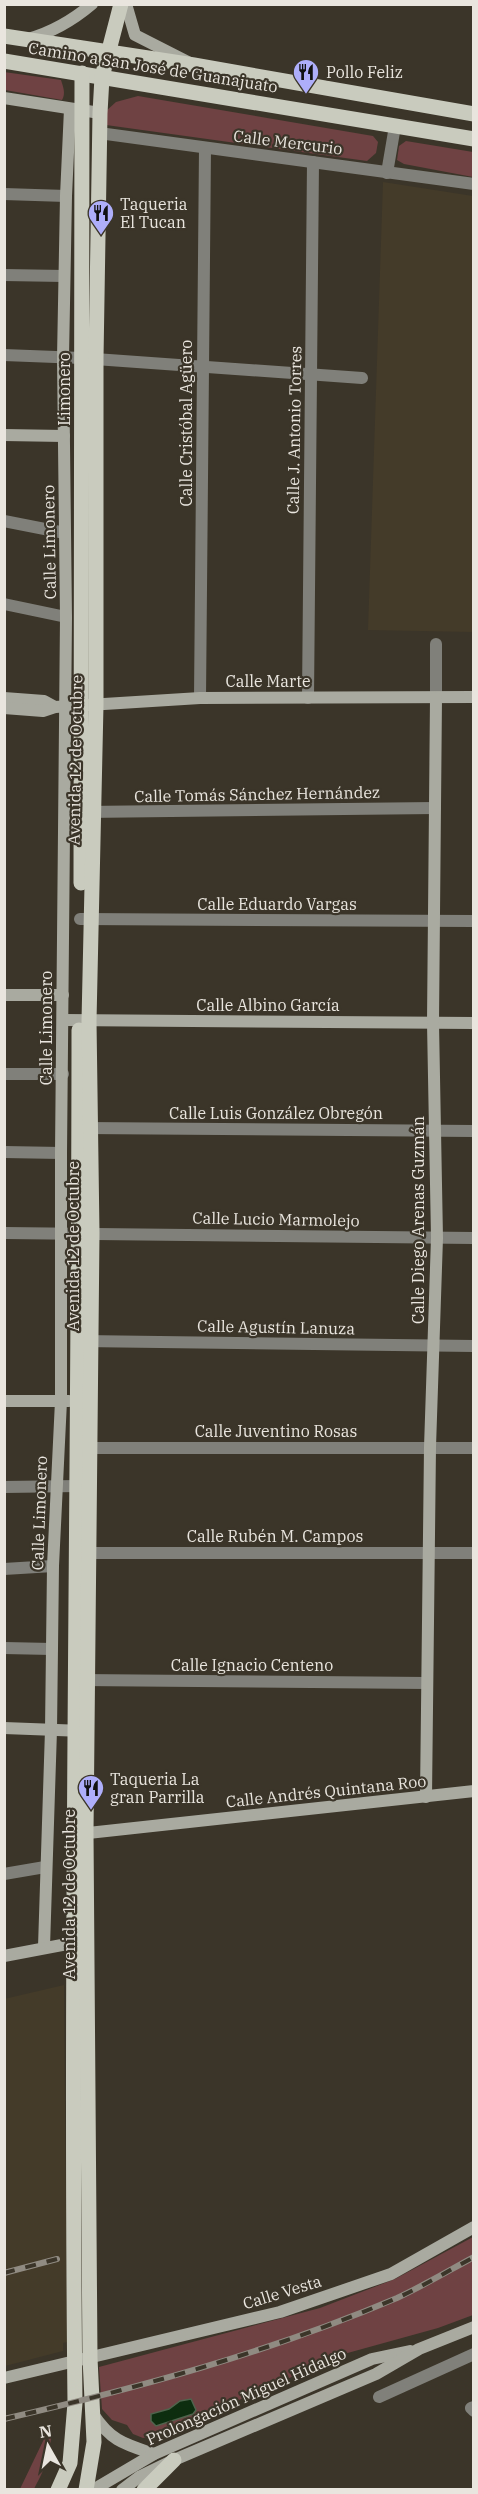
<svg xmlns="http://www.w3.org/2000/svg" width="478" height="2494" viewBox="0 0 478 2494" font-family="'IBM Plex Serif',serif">
<style>
.built{fill:#443b29}
.green{fill:#6f4243}
.water{fill:#0d2d0f;stroke:#4f644d;stroke-width:1.5}
.lines{fill:none;stroke-linecap:round;stroke-linejoin:round}
.street{stroke:#80807a;stroke-width:12}
.secondary{stroke:#a9aaa0;stroke-width:12}
.primary{stroke:#c9cbbe;stroke-width:15}
.rail-casing{stroke:#908b82;stroke-width:6}
.rail{stroke:#3b3529;stroke-width:4;stroke-dasharray:11;stroke-linecap:butt}
.labels{text-anchor:middle;dominant-baseline:central;stroke-width:4.5;stroke-linejoin:round;paint-order:stroke}
.street-label{font-size:16px;fill:#e9e5de;stroke:#3b3529}
.poi-label{font-size:16px;fill:#e9e5de;stroke:#3b3529;text-anchor:start}
</style>
<rect width="100%" height="100%" fill="#3b3529"/>
<g class="built">
<path d="M383 182 473 196V632L368 630Z"/>
<path d="M64 1985 67 2342 63 2343V2351L5 2366 4 1999Z"/>
</g>
<g class="green">
<path d="M4 72 61 80C63 87 66 93 62 100L5 90Z"/>
<path d="M138 96 373 136 378 142 376 153 367 161 106 125V111L116 102Z"/>
<path d="M406 141 473 152V177L404 164 397 160 399 146Z"/>
<path d="M473 2237V2315L438 2328 344 2354 159 2435 143 2438 133 2434 127 2425 112 2420 102 2409 99 2367 320 2308 395 2279Z"/>
<path d="M47 2424H52C51 2452 47 2465 34 2489H20L44 2439Z"/>
</g>
<path class="water" d="M191 2399 196 2410 193 2414 156 2426 151 2421V2414L169 2409 180 2401Z"/>
<g class="lines">
<g class="street">
<path d="M99 133 474 184"/>
<path d="M387 173 395 126"/>
<path d="M4 194 66 196"/>
<path d="M4 275 64 276"/>
<path d="M4 355 81 358 362 378"/>
<path d="M4 521 65 533"/>
<path d="M4 604 66 617"/>
<path d="M200 698 205 148"/>
<path d="M308 698 313 162"/>
<path d="M436 698V644"/>
<path d="M85 812 435 808"/>
<path d="M80 919 474 921"/>
<path d="M4 1074H63"/>
<path d="M83 1128 474 1131"/>
<path d="M4 1152 61 1153"/>
<path d="M4 1233 474 1238"/>
<path d="M82 1341 474 1346"/>
<path d="M82 1448H474"/>
<path d="M4 1487 78 1486"/>
<path d="M82 1553H474"/>
<path d="M4 1569 53 1566"/>
<path d="M4 1648 52 1649"/>
<path d="M80 1680 427 1683"/>
<path d="M4 1874 45 1867"/>
<path d="M379 2397 474 2354"/>
<path d="M474 2407 471 2408 474 2411"/>
</g>
<g class="secondary">
<path d="M126 4 135 35 190 63"/>
<path d="M28 39C53 32 72 21 92 4"/>
<path d="M4 98 100 113"/>
<path d="M4 435 64 436"/>
<path d="M4 698 44 701 55 707"/>
<path d="M88 705 200 698 474 697"/>
<path d="M4 708 43 711 55 707 71 706"/>
<path d="M4 995H63"/>
<path d="M63 1020 474 1023"/>
<path d="M4 1401H69"/>
<path d="M4 1728 83 1731"/>
<path d="M426 1797 430 1447 437 1238 433 1023 436 698"/>
<path d="M79 1834 474 1791"/>
<path d="M44 1947 51 1730 53 1566 61 1401V1153L66 617 63 358 66 196 70 109"/>
<path d="M4 1956 83 1941"/>
<path d="M4 2378 280 2312 391 2274 474 2227"/>
<path d="M93 2414C111 2441 124 2444 154 2454"/>
<path d="M93 2490 154 2454 372 2359 410 2351"/>
<path d="M122 2490 139 2477 174 2460 376 2374 419 2349 474 2327"/>
</g>
<g class="primary">
<path d="M4 36 194 65 474 114"/>
<path d="M4 61 474 139"/>
<path d="M81 883 82 73"/>
<path d="M58 2490 70 2463 75 2403C70 1945 79 1488 79 1030"/>
<path d="M86 2490 94 2442 90 2358 86 1833 92 1233 89 1021 96 705V359L100 113 102 77 121 4"/>
<path d="M144 2490 174 2460"/>
</g>
<g class="rail-casing">
<g id="rail">
<path d="M4 2273 57 2259"/>
<path d="M4 2419C138 2388 270 2352 397 2298 423 2286 448 2271 474 2257"/>
</g>
</g>
<use href="#rail" class="rail"/>
</g>
<defs>
<g id="restaurant-pin" transform="scale(1.35)"><path d="M0 17L-7.5 6A9.5 9.5 0 1 1 7.5 6Z" fill="#aeaefa" stroke="#3b3529"/><path d="M-5-6h1v4h1v-4h1v4h1v-4h1v5L-1.5 .5V6h-2V.5L-5-1ZM5-6V6H3V1.5H1.5Q1.5-4 5-6Z" fill="#111"/></g>
</defs>
<g fill-rule="evenodd">
<use href="#restaurant-pin" x="306" y="72"/>
<use href="#restaurant-pin" x="101" y="213"/>
<use href="#restaurant-pin" x="91" y="1788"/>
</g>
<g class="labels">
<g class="street-label">
<text transform="translate(153 67) rotate(9)">Camino a San José de Guanajuato</text>
<text transform="translate(288 142) rotate(7)">Calle Mercurio</text>
<text transform="translate(64 389) rotate(-90)">Limonero</text>
<text transform="translate(186 423) rotate(-90)">Calle Cristóbal Agüero</text>
<text transform="translate(294 430) rotate(-89)">Calle J. Antonio Torres</text>
<text transform="translate(49 542) rotate(-91)">Calle Limonero</text>
<text x="268" y="681">Calle Marte</text>
<text transform="translate(75 760) rotate(-89)">Avenida 12 de Octubre</text>
<text transform="translate(257 794) rotate(-1)">Calle Tomás Sánchez Hernández</text>
<text x="277" y="904">Calle Eduardo Vargas</text>
<text x="268" y="1005">Calle Albino García</text>
<text transform="translate(46 1028) rotate(-90)">Calle Limonero</text>
<text x="276" y="1113">Calle Luis González Obregón</text>
<text transform="translate(276 1219) rotate(1)">Calle Lucio Marmolejo</text>
<text transform="translate(418 1220) rotate(-90)">Calle Diego Arenas Guzmán</text>
<text transform="translate(73 1246) rotate(-90)">Avenida 12 de Octubre</text>
<text transform="translate(276 1327) rotate(1)">Calle Agustín Lanuza</text>
<text x="276" y="1431">Calle Juventino Rosas</text>
<text transform="translate(39 1513) rotate(-88)">Calle Limonero</text>
<text x="275" y="1536">Calle Rubén M. Campos</text>
<text x="252" y="1665">Calle Ignacio Centeno</text>
<text transform="translate(326 1791) rotate(-6)">Calle Andrés Quintana Roo</text>
<text transform="translate(69 1894) rotate(-90)">Avenida 12 de Octubre</text>
<text transform="translate(282 2292) rotate(-17)">Calle Vesta</text>
<text transform="translate(246 2396) rotate(-24)">Prolongación Miguel Hidalgo</text>
</g>
<g class="poi-label">
<text x="326" y="72">Pollo Feliz</text>
<text x="120" y="204">Taqueria<tspan x="120" dy="18">El Tucan</tspan></text>
<text x="110" y="1779">Taqueria La<tspan x="110" dy="18">gran Parrilla</tspan></text>
</g>
</g>
<rect width="478" height="2494" fill="none" stroke="#e9e5de" stroke-width="12"/>
<g transform="translate(48 2446) rotate(351)" stroke="#3b3529" stroke-width="4.5" paint-order="stroke">
<path d="M0-4.5L10 22L0 15L-10 22Z" fill="#e9e5de"/>
<text y="-9" font-size="16" font-weight="bold" text-anchor="middle" fill="#e9e5de">N</text>
</g>
</svg>
